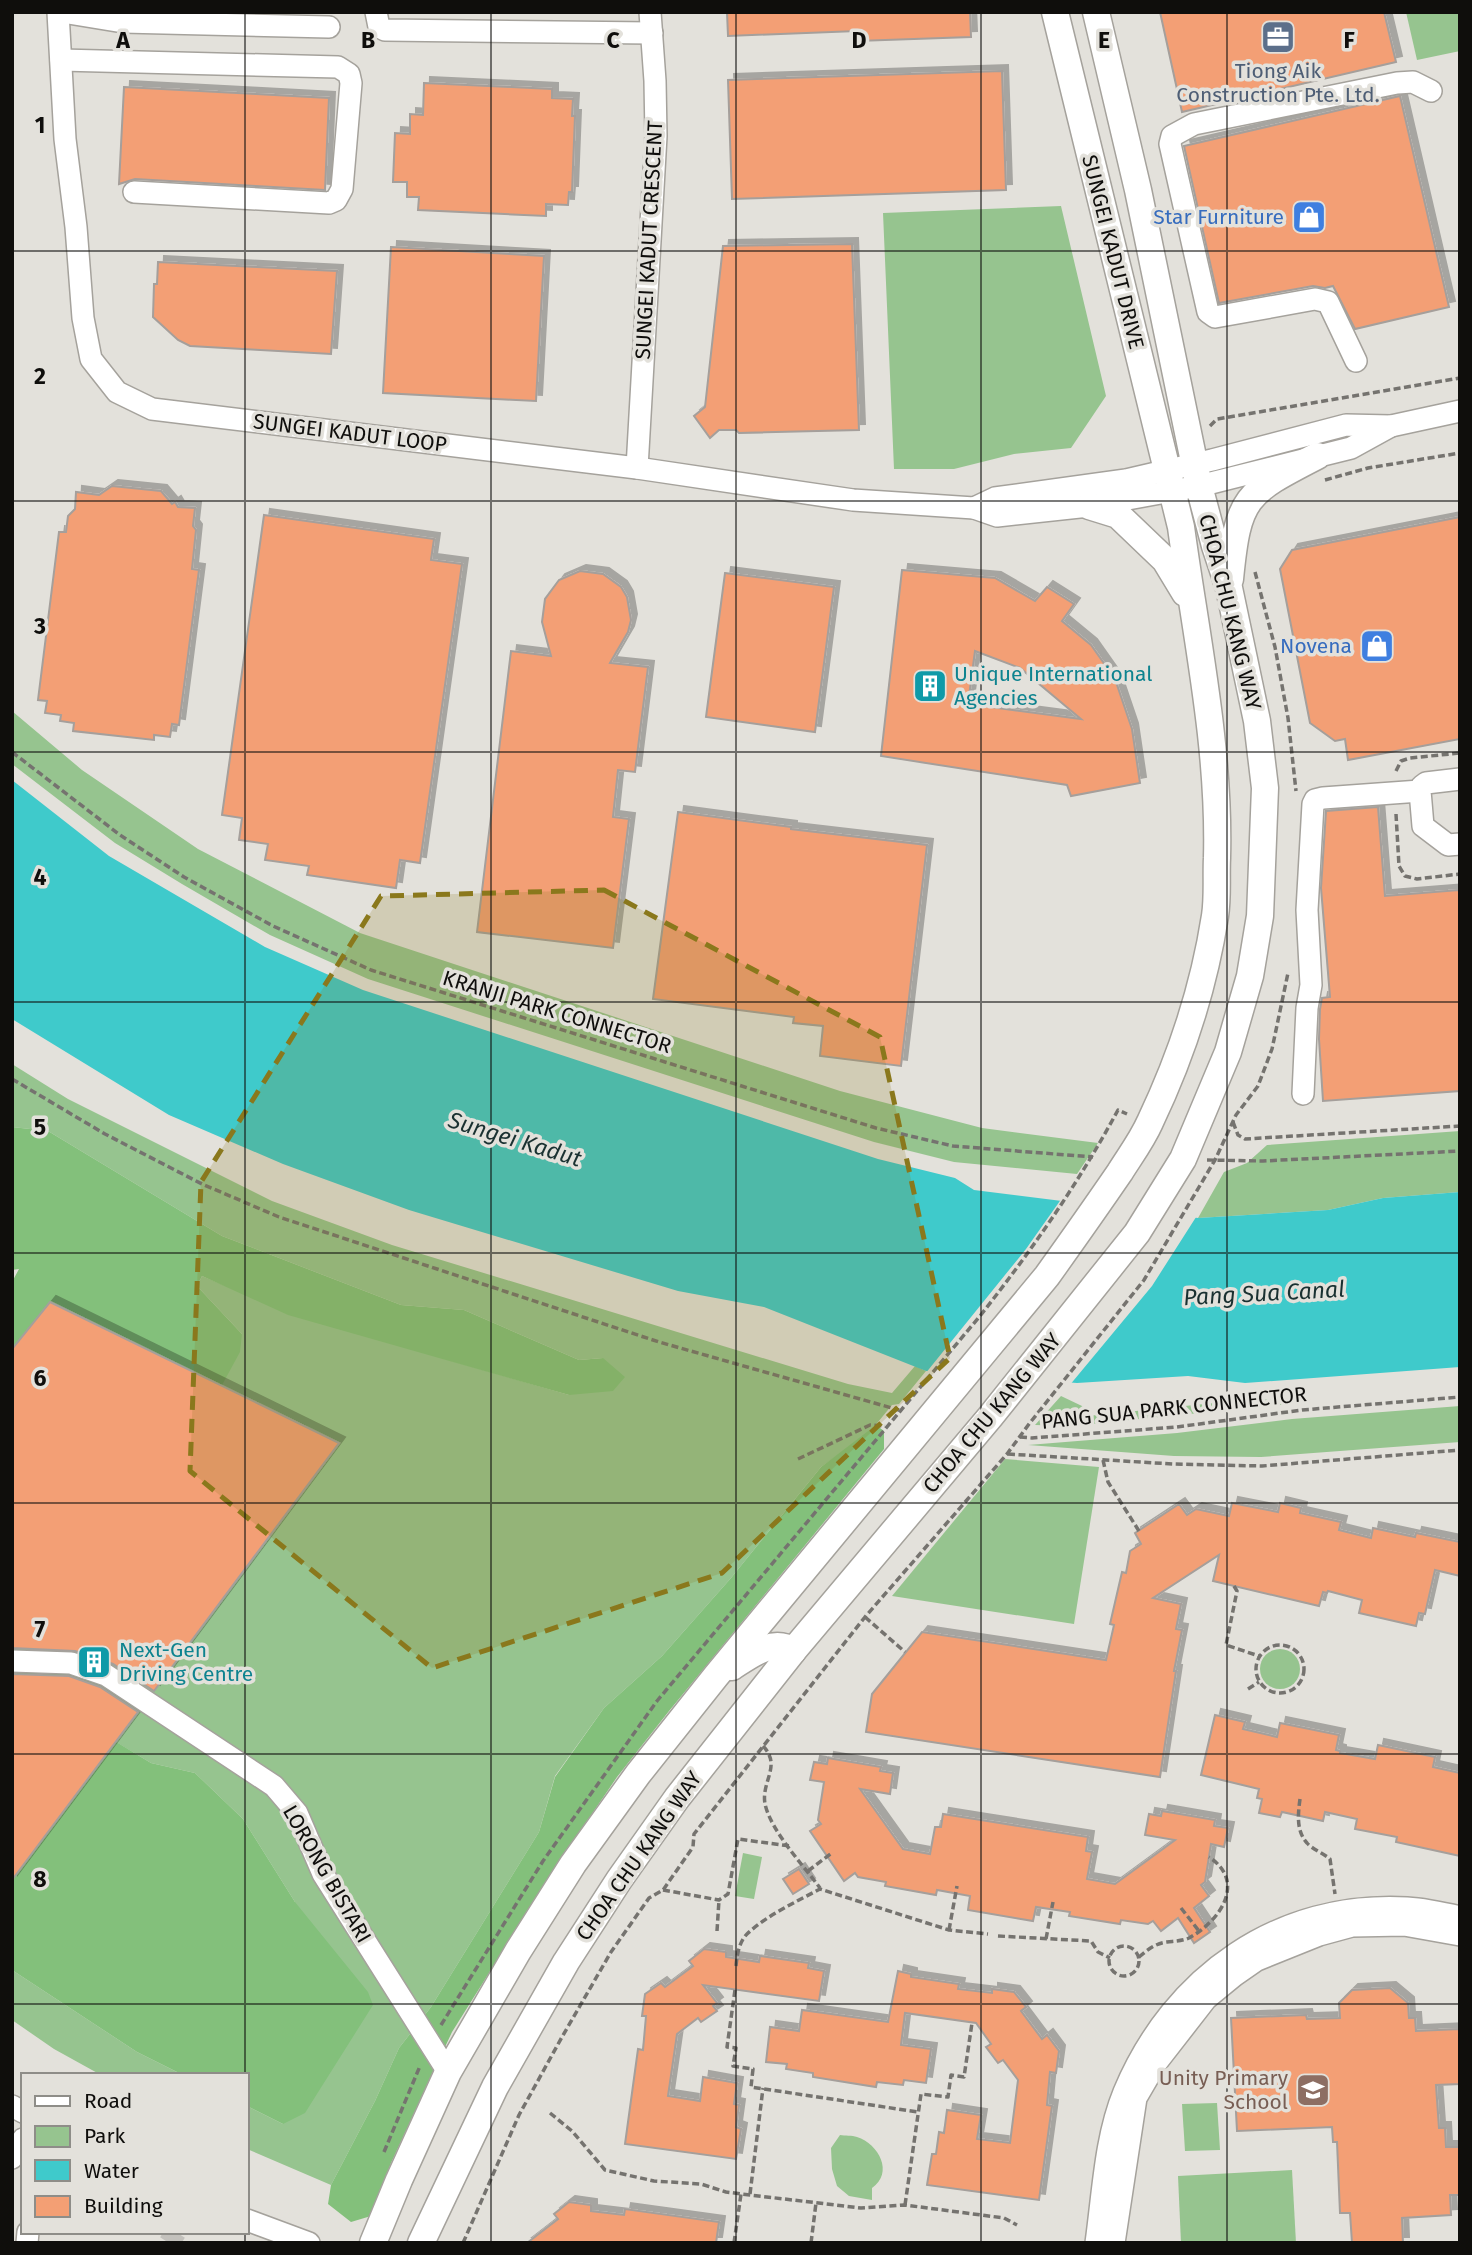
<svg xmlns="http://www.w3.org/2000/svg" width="1472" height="2255" viewBox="0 0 1472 2255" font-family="'Fira Sans',sans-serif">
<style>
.green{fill:#96c48f}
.forest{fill:#83c07b}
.water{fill:#3fcacb}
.pier{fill:#e3e1db}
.building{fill:#f39f74;stroke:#a59f9b;stroke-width:2;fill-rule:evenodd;filter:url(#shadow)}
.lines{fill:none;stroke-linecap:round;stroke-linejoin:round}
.minor-tunnel{stroke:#c3c1bc;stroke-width:21;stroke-dasharray:21 10;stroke-linecap:butt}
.minor-casing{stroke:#a5a29c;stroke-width:24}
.major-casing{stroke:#a5a29c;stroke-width:29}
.path{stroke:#75736f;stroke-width:3.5;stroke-dasharray:7 3.5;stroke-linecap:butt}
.minor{stroke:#fff;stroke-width:21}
.major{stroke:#fff;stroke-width:26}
.marked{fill:#8a781c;fill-opacity:0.2;stroke:#8a781c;stroke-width:5;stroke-dasharray:14 9;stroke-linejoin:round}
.grid{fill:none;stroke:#0f0e0c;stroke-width:2;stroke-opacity:0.55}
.labels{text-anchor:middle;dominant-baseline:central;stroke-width:7;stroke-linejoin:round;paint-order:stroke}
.service-label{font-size:21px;fill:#4e5e75;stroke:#e3e1db}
.shop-label{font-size:21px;fill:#366cbe;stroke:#e3e1db;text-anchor:end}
.street-label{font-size:21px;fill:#0f0e0c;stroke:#e3e1db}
.culture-label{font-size:21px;fill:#0d838f;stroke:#e3e1db;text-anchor:start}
.education-label{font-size:21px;fill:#785e54;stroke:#e3e1db;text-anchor:end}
.water-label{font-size:23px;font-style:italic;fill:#1a3131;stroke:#e3e1db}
.grid-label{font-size:23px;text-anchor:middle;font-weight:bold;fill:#0f0e0c;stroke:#e3e1db;stroke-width:7;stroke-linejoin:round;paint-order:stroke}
</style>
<defs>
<filter id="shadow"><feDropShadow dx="6" dy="-6" stdDeviation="0" flood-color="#0004"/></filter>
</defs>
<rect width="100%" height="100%" fill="#e3e1db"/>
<g class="green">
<path d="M1406 12H1460V51L1417 60Z"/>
<path d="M1061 206 1106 396 1071 448 1014 454 954 469H894L883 213Z"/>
<path d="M12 711 82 770 198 849 360 933 840 1091 982 1128 1098 1143 1077 1174 954 1162 874 1142 368 979 270 935 182 884 115 843 12 764Z"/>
<path d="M12 1064 68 1099 272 1201 392 1245 848 1384 892 1393 915 1366 926 1371 899 1404 892 1405 869 1433 821 1467 731 1578 662 1656 604 1708 555 1776 539 1832 431 2007 399 2048 375 2101 331 2185 247 2149V2106L283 2124 295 1902 243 1819 195 1773 151 1763 66 1712 109 1661 188 1428 242 1334 197 1286 202 1276 235 1290 452 1361 569 1395 603 1358 579 1360 464 1310 401 1305 222 1236 48 1131 12 1127Z"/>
<path d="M1460 1131V1192L1383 1198 1328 1210 1198 1218 1224 1172 1247 1163 1267 1145Z"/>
<path d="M1061 1396 1082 1406 1087 1416 1214 1403 1290 1398V1404L1070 1426 1035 1425Z"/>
<path d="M1460 1406V1442L1261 1457 1174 1456 1028 1445 1177 1433 1292 1419Z"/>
<path d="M1005 1459 1099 1467 1074 1624 892 1596Z"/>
<circle cx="1280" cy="1669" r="20"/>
<path d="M743 1853 762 1857 754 1899 735 1896Z"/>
<path d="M12 1970 137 2052 183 2075H101L54 2049 12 2020Z"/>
<path d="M1217 2103 1220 2150 1185 2151 1182 2104Z"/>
<path d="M840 2135C845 2136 852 2135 857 2137 879 2144 894 2173 872 2188V2200L849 2196 837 2186 832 2169 831 2148Z"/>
<path d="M1292 2170 1296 2243H1181L1178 2176Z"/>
</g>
<g class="forest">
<path d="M12 1127 48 1131 222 1236 401 1305 464 1310 579 1360 603 1358 625 1377 613 1391 569 1395 288 1315 202 1276 197 1286 242 1334 240 1352 209 1409 109 1661 67 1712 151 1763 195 1773 243 1819 295 1902 368 1992 373 2005 305 2113 283 2124 247 2106V2075H183L137 2052 12 1970V1282L19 1269 12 1270Z"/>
<path d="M876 1425 884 1431V1449L669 1711 617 1777 553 1871 452 2032 391 2163 371 2216 351 2222 328 2204 331 2185 375 2101 399 2048 431 2007 539 1832 555 1777 604 1708 662 1656 731 1578 821 1467Z"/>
</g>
<path class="water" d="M12 780 109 856 265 947 363 990 878 1159 955 1178 974 1190 1198 1218 1328 1210 1383 1198 1460 1192V1367L1245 1383 1188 1376 1077 1383 926 1371 764 1307 678 1291 409 1210 283 1164 169 1115 12 1019Z"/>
<path class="pier" d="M1062 1198 1198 1214 1152 1286 1069 1386 925 1374 1026 1249Z"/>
<g class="building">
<path d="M727 12H970L971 37 857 41V31L728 36Z"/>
<path d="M1160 12H1384L1396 62 1182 112Z"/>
<path d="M1002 71 1006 190 732 199 728 80Z"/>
<path d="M424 83 552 89V98L573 99 572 116H575L572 192H569L568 205 546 204V216L418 210 419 197H407V182H393L395 133 410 134V114L423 115Z"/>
<path d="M124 87 329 98 325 190 135 179 119 184Z"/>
<path d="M1400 96 1449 307 1355 329 1333 286 1325 288 1313 286 1219 303 1184 146Z"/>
<path d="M852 244 859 430 739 433 736 430H719L710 438 694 416 705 407 723 246Z"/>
<path d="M391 247 544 256 536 401 383 393Z"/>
<path d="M158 262 337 271 331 354 190 346 178 340 153 317 154 284H157Z"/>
<path d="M112 486 161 491 172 504 175 502 178 507 195 508 193 526 196 530 192 569 199 570 179 725 172 724 170 737 154 735V740L73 731 74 723 60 721 61 715 45 713 47 701 38 700 59 532H66L68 516 75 509 76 492 99 495Z"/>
<path d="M264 515 434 539 431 560 462 564 420 863 400 860 396 888 307 875 309 866 265 860 268 844 239 840 242 818 222 815Z"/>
<path d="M1460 517V739L1348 760 1345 739 1335 741 1310 723 1280 569 1292 550Z"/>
<path d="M902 570 995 578 1035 601 1047 587 1074 604 1062 621 1091 645 1115 679 1132 729 1140 783 1071 796 1067 785 881 756ZM975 651 1020 668 1081 719 968 704Z"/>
<path d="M580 571 603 574 621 587 627 597 631 620 628 632 610 663 648 667 635 772 618 770 613 817 629 819 613 948 477 932 511 651 551 656 542 622 545 599 559 580Z"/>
<path d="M725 573 834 587 815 732 706 717Z"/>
<path d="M1378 807 1385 896 1459 890 1460 1091 1323 1101 1319 1039 1320 1009 1322 998 1330 997 1321 888 1326 811Z"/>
<path d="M678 812 791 827V829L927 845 901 1066 820 1056 823 1026 793 1023 794 1017 653 999Z"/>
<path d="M50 1302 339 1443 154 1691 113 1664 75 1651 12 1648V1349Z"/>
<path d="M1232 1503 1278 1512 1280 1503 1301 1508 1300 1513 1341 1522 1339 1530 1371 1538 1373 1528 1415 1537 1416 1533 1460 1542V1576L1435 1570 1425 1614 1419 1613 1416 1626 1359 1613 1362 1600 1328 1591 1327 1593 1323 1592 1319 1606 1213 1581 1219 1555 1153 1598 1181 1604 1176 1629 1182 1630 1174 1671H1176L1160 1777 866 1732 872 1694 922 1632 1106 1660 1114 1625 1110 1624 1122 1572 1126 1573 1130 1551 1141 1544 1135 1533 1179 1504 1187 1515 1196 1509 1229 1516Z"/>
<path d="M12 1674 69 1676 100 1687 138 1712 12 1880Z"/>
<path d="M1215 1715 1245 1722 1243 1729 1277 1737 1280 1723 1339 1735 1336 1750 1340 1751V1753L1375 1759 1378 1745 1435 1757 1433 1767 1460 1773V1856L1396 1842 1397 1837 1355 1829 1357 1819 1325 1812 1323 1821 1282 1812 1280 1817 1259 1813 1262 1799 1257 1798 1259 1789 1201 1775Z"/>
<path d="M828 1758 881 1767 880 1771 893 1773 890 1794 860 1789 903 1849 930 1854 935 1827H941L943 1814 981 1820 1088 1837 1086 1851 1092 1852 1087 1879 1115 1884 1175 1840 1145 1835 1149 1814 1161 1816 1162 1811 1215 1820 1214 1826 1228 1828 1224 1847 1211 1844 1205 1882 1201 1885 1209 1896 1194 1908 1210 1932 1194 1943 1178 1918 1161 1931 1153 1921 1148 1924 1121 1920 1120 1924 1069 1916 1070 1912 1036 1907 1033 1921 968 1910 970 1896 937 1890 936 1895 885 1886 886 1882 858 1877 855 1873 844 1881 810 1831 821 1824 818 1820 824 1782 810 1780 814 1762 827 1764Z"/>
<path d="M799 1869 809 1884 793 1894 783 1879Z"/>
<path d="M704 1949 726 1952V1957L759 1962 760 1956 809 1963 808 1968 824 1971 819 2001 703 1985 717 2003 713 2006 717 2011 701 2022 698 2018 677 2034 668 2096 700 2101 703 2077 737 2083 734 2104 739 2105 736 2127 741 2129 736 2159 625 2144 638 2049 643 2050 646 2016H642L645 1994 661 1983 665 1987 693 1966 689 1961Z"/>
<path d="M898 1971 911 1974V1977L959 1984 958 1989 992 1993V1989L1014 1992 1026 2007 1021 2011 1042 2039 1047 2035 1059 2051 1056 2073 1050 2072 1047 2105 1052 2106 1039 2200 927 2185 932 2154H936L939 2132 944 2133 947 2110 981 2115 977 2139 1010 2143 1018 2080 1003 2060 998 2063 986 2047 991 2044 976 2023 905 2013 901 2045 931 2049 926 2083 904 2080 903 2085 877 2082 876 2087 813 2077V2073L786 2069 787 2064 766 2062 770 2027 799 2031 802 2010 888 2022Z"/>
<path d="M1390 1988 1408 2003 1409 2018H1415L1416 2031 1460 2029V2084L1436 2085 1439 2128H1445L1446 2147H1460V2195H1450L1451 2215 1402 2218 1403 2243H1352L1350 2213H1340L1337 2142H1333L1332 2127 1237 2131 1231 2018 1306 2015 1307 2019 1340 2018 1339 2003 1352 1990Z"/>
<path d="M569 2202 591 2205V2211L624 2215 625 2209 719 2222 716 2243H527L558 2219 554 2214Z"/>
</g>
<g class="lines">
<path class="minor-tunnel" d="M169 2243 176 2232"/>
<g class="minor-casing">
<g id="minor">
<path d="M58 12 65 139 76 227 83 318 91 359 117 392 152 409 637 468 853 500 974 508 997 516 1089 506 1199 486 1351 448 1391 426"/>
<path d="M62 12 123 22 329 27"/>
<path d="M376 12 379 27 385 30 652 33"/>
<path d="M61 60 338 67 349 74 351 83 342 189 336 200 329 203 134 192"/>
<path d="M1356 361 1328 302 1315 299 1215 317 1208 312 1170 144 1172 136 1194 124 1397 83 1413 82 1431 91"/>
<path d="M637 468 656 136 655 81 650 12"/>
<path d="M974 508 995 498 1126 480 1212 460 1346 425 1391 426 1460 411"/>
<path d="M1460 779 1426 783 1422 786 1420 791 1423 826 1448 845 1460 844"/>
<path d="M1303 1094 1307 1008 1311 985 1307 910 1313 804 1315 800 1323 798 1420 791"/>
<path d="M12 1661 71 1663 106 1675 274 1786 297 1813 323 1874 448 2072"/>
<path d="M12 2106 23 2112"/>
<path d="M12 2158 23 2139"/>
<path d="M247 2220 309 2243"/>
<path d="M27 2243 28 2232"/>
<path d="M1096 2243C1103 2193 1105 2138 1124 2092 1173 1975 1279 1901 1407 1908 1425 1909 1443 1913 1460 1917"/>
<path d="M1114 2243 1136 2098 1157 2062 1206 1999 1234 1976 1257 1960 1319 1935 1352 1926 1404 1925 1460 1935"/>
</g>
</g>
<g class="major-casing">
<g id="major">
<path d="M1089 506 1118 515 1165 560 1185 593"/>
<path d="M1230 579C1238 497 1245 493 1317 456"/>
<path d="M732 1667C749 1656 773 1637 793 1651"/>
<path d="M373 2243 399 2180 448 2072 518 1951 573 1864 638 1774 716 1676 1047 1276C1072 1241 1096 1207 1120 1172 1130 1156 1142 1140 1150 1122 1181 1057 1204 987 1215 916 1218 897 1216 877 1217 858 1220 746 1196 637 1181 527L1055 12"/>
<path d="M421 2243 495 2087 566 1962 619 1880 677 1798 793 1651 990 1417 1137 1233 1183 1159 1228 1052 1250 976 1260 916 1265 788 1257 721 1229 588 1215 546 1199 486 1138 190 1096 12"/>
</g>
</g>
<g class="path">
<path d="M1210 426 1217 419 1460 378"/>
<path d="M1325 480 1368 468 1460 453"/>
<path d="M1255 572 1275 647 1288 718 1296 791"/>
<path d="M12 752 120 835 184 877 273 926 371 970 876 1128 953 1146 1093 1157"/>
<path d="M1396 771 1401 761 1410 758 1460 753"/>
<path d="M1396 814 1399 866 1405 876 1417 879 1460 874"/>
<path d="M12 1079 105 1134 202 1184 279 1217 659 1342 899 1410"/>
<path d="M1233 1122 1238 1135 1245 1139 1460 1126"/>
<path d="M1207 1160 1263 1161 1460 1151"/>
<path d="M1020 1437 1032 1438 1177 1427 1302 1410 1460 1397"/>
<path d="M1008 1454 1173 1464 1262 1466 1460 1450"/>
<path d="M798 1459 870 1425 885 1426"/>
<path d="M1103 1460 1108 1482 1139 1531"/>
<path d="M1234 1586 1237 1591 1226 1645 1259 1656"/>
<path d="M865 1617 905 1652"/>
<circle cx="1280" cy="1669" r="24"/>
<path d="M1248 1689 1259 1682"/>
<path d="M763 1746C782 1766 761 1781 765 1804 771 1831 803 1865 820 1888"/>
<path d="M1300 1799C1298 1814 1296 1831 1307 1843 1312 1849 1323 1853 1330 1859L1335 1894"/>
<path d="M808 1871 833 1852"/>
<path d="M663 1890 719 1900 728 1894 738 1839 790 1846"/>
<path d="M1181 1908 1199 1931"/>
<path d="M949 1930 957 1886"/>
<path d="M717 1931 719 1900"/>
<path d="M998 1936 1091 1941 1098 1952 1110 1958"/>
<path d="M1046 1939 1053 1902"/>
<circle cx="1124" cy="1961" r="15"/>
<path d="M1139 1957C1147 1950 1156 1943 1167 1942 1175 1941 1182 1941 1189 1938 1220 1921 1247 1882 1209 1857"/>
<path d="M736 1966C737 1955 739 1942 747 1934 767 1915 796 1902 820 1889L949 1930 988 1934"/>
<path d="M735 1990 727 2047 736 2048 733 2066 753 2069 751 2087 918 2112"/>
<path d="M441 2025 543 1861 657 1701 980 1316C1032 1250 1078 1184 1118 1110L1127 1114"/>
<path d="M550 2113 572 2131 605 2170 654 2181 701 2184 726 2192 750 2195 861 2208 905 2205 1004 2218 1017 2225"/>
<path d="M384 2152 420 2066"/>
<path d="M750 2194 763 2088"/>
<path d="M905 2205 921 2094 948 2097 951 2075 964 2077 972 2023"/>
<path d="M463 2243 519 2115 562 2037 611 1952 649 1898 663 1890 693 1847 694 1834 865 1617 1007 1454 1029 1424 1144 1280 1215 1160 1236 1115 1258 1086 1272 1049 1288 973"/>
<path d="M734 2243 741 2194"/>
<path d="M811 2243 816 2203"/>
</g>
<use href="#minor" class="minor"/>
<use href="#major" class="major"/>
</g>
<path class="marked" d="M604 890 880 1037 950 1358 722 1573 432 1668 190 1471 201 1182 381 896Z"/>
<path class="grid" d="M245 12V2075M491 12V2243M736 12V2243M981 12V2243M1227 12V2243M12 251H1460M12 501H1460M12 752H1460M12 1002H1460M12 1253H1460M12 1503H1460M12 1754H1460M12 2004H1460M245 2232V2243"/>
<defs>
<g id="office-square" transform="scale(1.75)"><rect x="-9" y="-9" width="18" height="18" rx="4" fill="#5c6f8a" stroke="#e3e1db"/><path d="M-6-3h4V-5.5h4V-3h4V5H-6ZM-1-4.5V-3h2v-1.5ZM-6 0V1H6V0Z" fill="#fff"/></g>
<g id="shop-square" transform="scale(1.75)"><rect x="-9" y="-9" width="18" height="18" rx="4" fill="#3f7fe0" stroke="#e3e1db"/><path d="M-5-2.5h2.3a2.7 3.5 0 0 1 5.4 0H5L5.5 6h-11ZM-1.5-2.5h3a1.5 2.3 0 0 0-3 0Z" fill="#fff"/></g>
<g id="building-square" transform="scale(1.75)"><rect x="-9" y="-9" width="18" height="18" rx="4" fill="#0f9aa8" stroke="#e3e1db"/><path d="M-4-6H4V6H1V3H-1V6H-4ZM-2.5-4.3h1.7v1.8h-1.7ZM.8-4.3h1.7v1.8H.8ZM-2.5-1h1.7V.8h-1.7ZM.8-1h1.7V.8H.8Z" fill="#fff"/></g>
<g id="school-square" transform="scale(1.75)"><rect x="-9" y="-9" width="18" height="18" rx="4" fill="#8d6e63" stroke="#e3e1db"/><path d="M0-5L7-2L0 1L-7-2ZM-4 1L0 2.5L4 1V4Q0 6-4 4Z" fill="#fff"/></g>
</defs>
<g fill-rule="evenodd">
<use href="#office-square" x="1278" y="37"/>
<use href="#shop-square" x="1309" y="217"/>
<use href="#shop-square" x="1377" y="646"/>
<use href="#building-square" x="930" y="686"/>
<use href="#building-square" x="94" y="1662"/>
<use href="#school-square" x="1313" y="2090"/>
</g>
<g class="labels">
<g class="service-label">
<text x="1278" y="71">Tiong Aik<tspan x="1278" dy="24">Construction Pte. Ltd.</tspan></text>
</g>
<g class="shop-label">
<text x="1284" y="217">Star Furniture</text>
<text x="1352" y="646">Novena</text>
</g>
<g class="street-label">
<text transform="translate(649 240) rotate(-87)">SUNGEI KADUT CRESCENT</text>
<text transform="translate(1113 252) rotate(76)">SUNGEI KADUT DRIVE</text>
<text transform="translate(350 433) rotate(7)">SUNGEI KADUT LOOP</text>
<text transform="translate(1230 612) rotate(76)">CHOA CHU KANG WAY</text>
<text transform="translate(557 1012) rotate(17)">KRANJI PARK CONNECTOR</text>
<text transform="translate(1174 1408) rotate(-6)">PANG SUA PARK CONNECTOR</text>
<text transform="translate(992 1413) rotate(-50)">CHOA CHU KANG WAY</text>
<text transform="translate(639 1856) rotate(-55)">CHOA CHU KANG WAY</text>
<text transform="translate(327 1874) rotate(60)">LORONG BISTARI</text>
</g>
<g class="culture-label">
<text x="954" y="674">Unique International<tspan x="954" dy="24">Agencies</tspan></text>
<text x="119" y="1650">Next-Gen<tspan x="119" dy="24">Driving Centre</tspan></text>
</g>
<g class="education-label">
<text x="1288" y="2078">Unity Primary<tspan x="1288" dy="24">School</tspan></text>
</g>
<g class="water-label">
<text transform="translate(515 1139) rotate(17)">Sungei Kadut</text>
<text transform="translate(1264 1293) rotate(-3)">Pang Sua Canal</text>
</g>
</g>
<g class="grid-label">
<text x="123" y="48">A</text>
<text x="368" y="48">B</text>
<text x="613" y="48">C</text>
<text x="859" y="48">D</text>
<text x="1104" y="48">E</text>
<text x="1349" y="48">F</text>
<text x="40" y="133">1</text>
<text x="40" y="384">2</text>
<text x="40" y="634">3</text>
<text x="40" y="885">4</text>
<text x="40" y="1135">5</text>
<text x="40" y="1386">6</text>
<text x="40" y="1637">7</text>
<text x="40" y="1887">8</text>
</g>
<rect width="1472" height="2255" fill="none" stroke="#0f0e0c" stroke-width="28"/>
<rect x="21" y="2073" width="228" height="161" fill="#e3e1db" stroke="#8e8d88" stroke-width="2"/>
<rect x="35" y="2096" width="35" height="10" fill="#ffffff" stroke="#8e8d88" stroke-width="2"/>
<text x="84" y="2108" font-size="21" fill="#0f0e0c">Road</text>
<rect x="35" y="2126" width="35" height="21" fill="#96c48f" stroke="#8e8d88" stroke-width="2"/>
<text x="84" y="2143" font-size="21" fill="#0f0e0c">Park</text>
<rect x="35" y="2160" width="35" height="21" fill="#3fcacb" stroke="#8e8d88" stroke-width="2"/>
<text x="84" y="2178" font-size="21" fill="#0f0e0c">Water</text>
<rect x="35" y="2196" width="35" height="21" fill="#f39f74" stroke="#8e8d88" stroke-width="2"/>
<text x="84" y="2213" font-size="21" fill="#0f0e0c">Building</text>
</svg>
